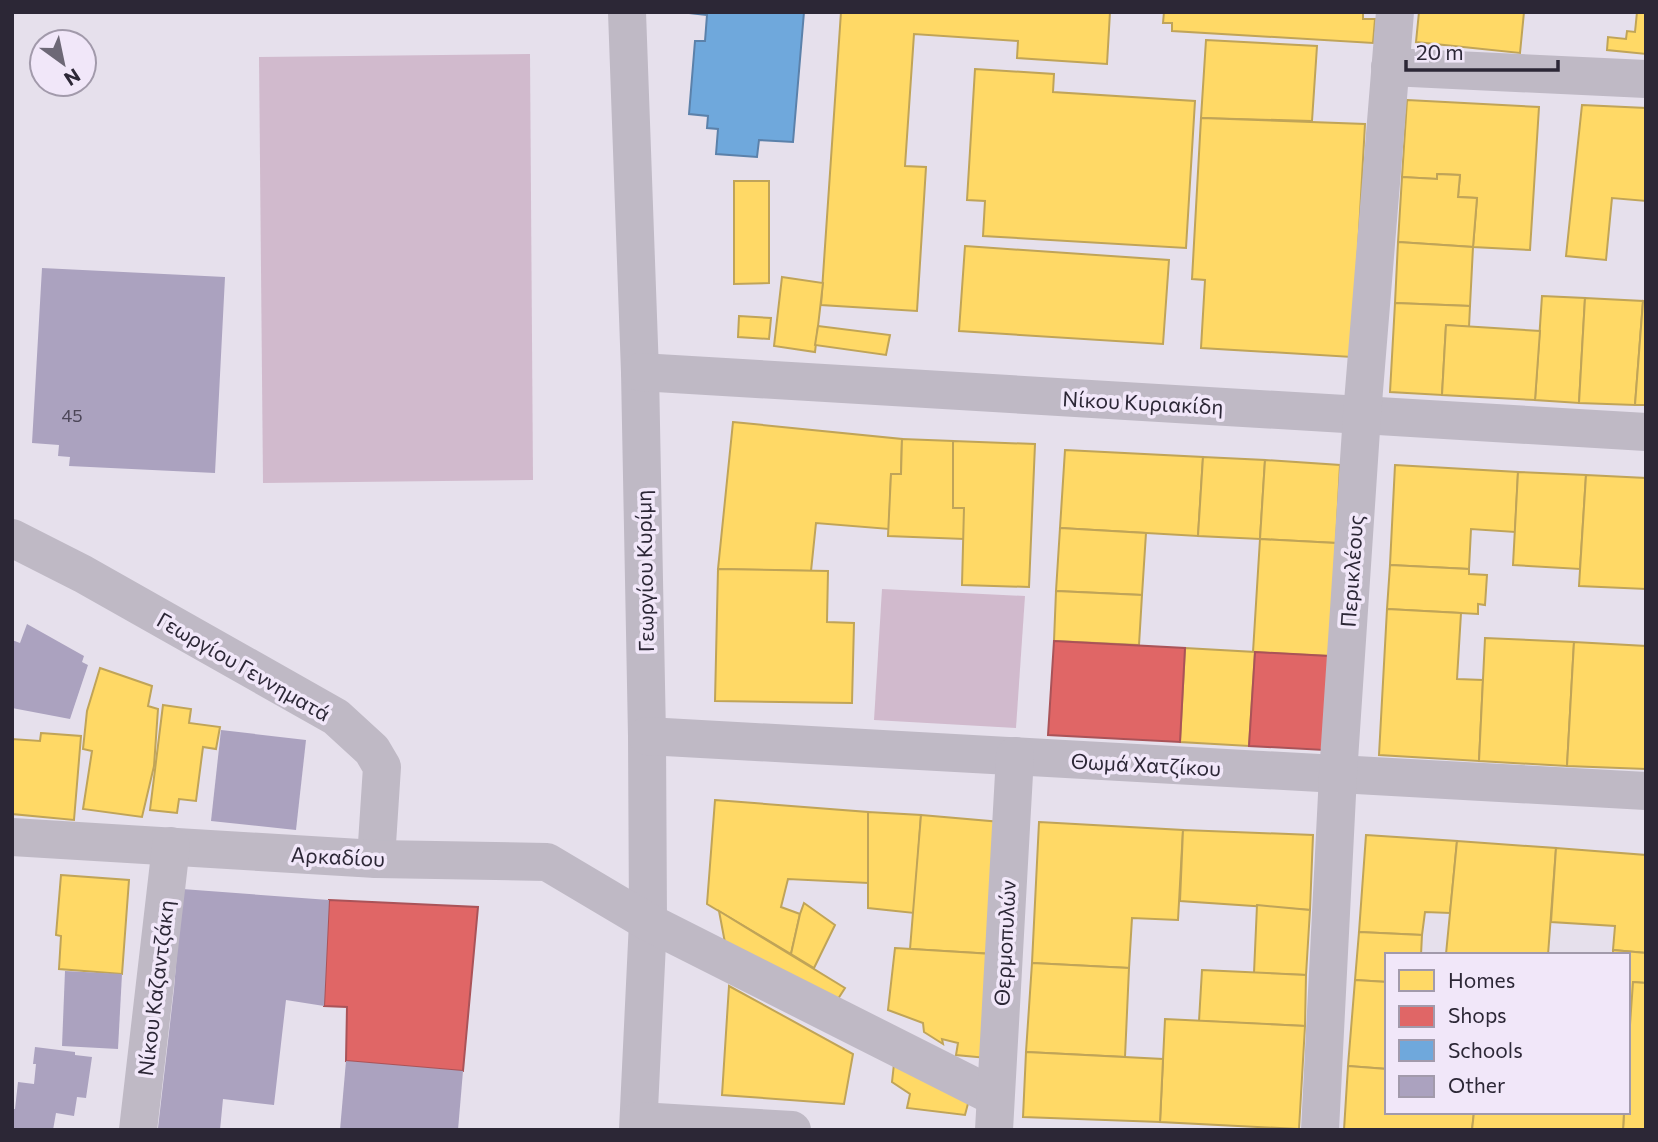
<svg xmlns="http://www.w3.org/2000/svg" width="1658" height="1142" viewBox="0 0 1658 1142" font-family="Commissioner,sans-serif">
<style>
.green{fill:#d1bacd}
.homes{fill:#ffd966;stroke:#c0a458;stroke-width:2}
.shops{fill:#e06666;stroke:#aa5358;stroke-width:2}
.schools{fill:#6fa8dc;stroke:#5b81aa;stroke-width:2}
.building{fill:#aba2bf}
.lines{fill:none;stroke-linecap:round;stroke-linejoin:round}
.minor{stroke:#bfb9c5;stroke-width:38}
.labels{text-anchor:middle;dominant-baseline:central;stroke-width:7;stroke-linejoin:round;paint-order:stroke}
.number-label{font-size:18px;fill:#4c4658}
.street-label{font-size:21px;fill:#2c2736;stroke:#f1e7f9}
</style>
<rect width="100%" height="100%" fill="#e6e0ec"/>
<g class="green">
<path d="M530 54 533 480 263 483 259 57Z"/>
<path d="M882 589 1025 596 1016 728 874 720Z"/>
</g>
<g class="homes">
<path d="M841 12H1110L1107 64 1017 58 1018 41 914 34 905 166 926 167 917 311 821 305Z"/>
<path d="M1164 12H1363V19H1375L1373 43 1172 31V23H1163Z"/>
<path d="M1419 12H1524L1520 53 1416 42Z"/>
<path d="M1637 12H1646V54L1607 50 1608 37 1626 39 1627 31 1635 32Z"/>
<path d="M1206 40 1317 46 1312 121 1201 118Z"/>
<path d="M975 69 1054 74 1053 92 1195 101 1186 248 983 236 985 201 967 200Z"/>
<path d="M1407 100 1539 107 1530 250 1473 247 1477 198 1458 197 1460 175 1437 174V179L1402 177Z"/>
<path d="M1582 105 1646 108V201L1612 198 1606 260 1566 256Z"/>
<path d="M1201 118 1365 124 1352 357 1201 348 1205 280 1192 279Z"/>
<path d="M1437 174 1460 175 1458 197 1477 198 1473 247 1398 242 1402 177 1437 179Z"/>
<path d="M734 181H769V283L734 284Z"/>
<path d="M1398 242 1473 247 1470 306 1395 303Z"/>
<path d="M965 246 1169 260 1163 344 959 331Z"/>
<path d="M782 277 823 283 815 352 774 346Z"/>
<path d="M1542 296 1585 298 1579 403 1535 400Z"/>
<path d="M1585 298 1643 301 1635 405 1579 403Z"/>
<path d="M1643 301 1646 302V405H1635Z"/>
<path d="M1395 303 1470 306 1469 327 1446 325 1442 395 1390 392Z"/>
<path d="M739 316 771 318 769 339 738 337Z"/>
<path d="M1446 325 1540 331 1535 400 1442 395Z"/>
<path d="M818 326 890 335 886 355 815 345Z"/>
<path d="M733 422 902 439 901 474H891L889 529 816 523 811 571 718 569Z"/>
<path d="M902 439 953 441V508H964V539L888 536 891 474H901Z"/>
<path d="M953 441 1035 444 1029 587 962 585 964 508H953Z"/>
<path d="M1065 450 1203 457 1198 536 1060 528Z"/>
<path d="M1203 457 1265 460 1260 539 1198 536Z"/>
<path d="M1265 460 1340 465 1336 543 1260 539Z"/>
<path d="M1395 465 1518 472 1515 532 1471 529 1469 569 1390 565Z"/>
<path d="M1518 472 1586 475 1580 569 1513 565Z"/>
<path d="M1586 475 1646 478V589L1579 586Z"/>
<path d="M1060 528 1146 533 1142 595 1056 591Z"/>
<path d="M1260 539 1336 543 1329 656 1253 652Z"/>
<path d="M1390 565 1469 569V574L1487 575 1485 605 1478 604V614L1387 609Z"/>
<path d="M718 569 828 571 827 622 854 623 852 703 715 701Z"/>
<path d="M1056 591 1142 595 1139 645 1054 641Z"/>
<path d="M1387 609 1461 613 1457 679 1483 680 1479 761 1379 755Z"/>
<path d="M1485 638 1574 642 1567 766 1479 761Z"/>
<path d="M1574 642 1646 646V769L1567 766Z"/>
<path d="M1185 648 1255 652 1249 746 1180 742Z"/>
<path d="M100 668 152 686 148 706 158 709 154 766 142 817 83 809 92 751 83 749 87 711Z"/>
<path d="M163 705 191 709 189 723 220 727 216 749 203 747 196 801 179 799 177 813 150 810Z"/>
<path d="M41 733 81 736 74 820 12 814V739L40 741Z"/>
<path d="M715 800 868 812V883L788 879 781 907 800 914 791 954 707 904Z"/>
<path d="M868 812 921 815 914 913 868 908Z"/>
<path d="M921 815 1001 822 993 954 910 949Z"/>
<path d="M1039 822 1183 830 1178 920 1132 918 1129 968 1032 963Z"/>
<path d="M1183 830 1313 835 1310 910 1180 901Z"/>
<path d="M1366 835 1457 841 1450 913 1425 912 1422 935 1359 932Z"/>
<path d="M1457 841 1556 848 1548 955 1446 954Z"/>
<path d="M1556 848 1646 855V953L1613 950 1615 926 1551 922Z"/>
<path d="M61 875 129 880 122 974 59 969 61 936 56 935Z"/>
<path d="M804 903 835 925 814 968 791 954 800 914Z"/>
<path d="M1257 905 1310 910 1306 975 1254 973Z"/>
<path d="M719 911 845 988 836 1002 726 948Z"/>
<path d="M1359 932 1422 935 1421 955H1387V982L1355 980Z"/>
<path d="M895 948 993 954 987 1058 956 1055 958 1043 942 1039 943 1044 924 1032 923 1023 888 1010Z"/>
<path d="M1613 950 1646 953V983L1633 982V999H1628V955H1613Z"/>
<path d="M1032 963 1129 968 1125 1057 1026 1052Z"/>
<path d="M1202 970 1306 975 1305 1026 1199 1021Z"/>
<path d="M1355 980 1387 982V1069L1348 1066Z"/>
<path d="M1633 982 1646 983V1130H1623L1624 1112H1628V1053Z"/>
<path d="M729 986 853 1054 844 1104 722 1095Z"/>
<path d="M1165 1019 1305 1026 1299 1129 1160 1122Z"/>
<path d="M1026 1052 1163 1059 1160 1122 1023 1117Z"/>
<path d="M895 1055 971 1092 965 1115 907 1108 910 1094 892 1082Z"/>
<path d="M1348 1066 1387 1069V1112H1474L1472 1130H1344Z"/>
<path d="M1474 1112H1624L1623 1130H1472Z"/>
</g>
<g class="shops">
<path d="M1054 641 1185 648 1180 742 1048 735Z"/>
<path d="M1255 652 1329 656 1324 750 1249 746Z"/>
<path d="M329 900 478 907 463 1071 346 1061 347 1007 324 1006Z"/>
</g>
<path class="schools" d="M804 12 793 142 759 140 757 157 716 154 718 129 707 128 708 116 689 114 695 41H705L707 15 680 12Z"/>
<g class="building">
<path d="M42 268 225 277 215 473 69 466 70 457 58 456 59 445 32 443Z"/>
<path d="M27 624 84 656 82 662 88 665 70 719 12 708V640L20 643Z"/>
<path d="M221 730 306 740 296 830 211 821Z"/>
<path d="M182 889 329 900 324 1006 286 1000 274 1105 223 1099 220 1130 158 1128 174 989Z"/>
<path d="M65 971 122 974 118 1049 62 1046Z"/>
<path d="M35 1047 75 1052V1055L92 1057 86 1098 77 1097 74 1116 56 1113 53 1130H12V1109H15L18 1082 34 1084 36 1064H33Z"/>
<path d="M346 1061 463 1071 458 1130H340Z"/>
</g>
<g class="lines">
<g class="minor">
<path d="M627 12 640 372 647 736 648 922 638 1130"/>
<path d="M1390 67 1646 79"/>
<path d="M640 372 1646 432"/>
<path d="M12 538 83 574 336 717 372 750 382 767 376 859"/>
<path d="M647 736 1646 791"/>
<path d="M12 837 376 859 547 862 648 922 995 1097"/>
<path d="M639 1121 792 1130"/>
<path d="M138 1130 171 846"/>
<path d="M994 1130 1015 756"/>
<path d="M1320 1130 1338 775 1362 415 1395 12"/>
</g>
</g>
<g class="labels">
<g class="number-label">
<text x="72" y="415">45</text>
</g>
<g class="street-label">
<text transform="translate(1143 402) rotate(3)">Νίκου Κυριακίδη</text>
<text transform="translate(644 571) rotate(-91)">Γεωργίου Κυρίμη</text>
<text transform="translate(1351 571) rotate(-86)">Περικλέους</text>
<text transform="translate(244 666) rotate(30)">Γεωργίου Γεννηματά</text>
<text transform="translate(1146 764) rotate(3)">Θωμά Χατζίκου</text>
<text transform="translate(338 856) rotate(3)">Αρκαδίου</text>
<text transform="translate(1004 943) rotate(-87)">Θερμοπυλών</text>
<text transform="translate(155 988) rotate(-83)">Νίκου Καζαντζάκη</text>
</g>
</g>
<rect width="1658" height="1142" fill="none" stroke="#2c2736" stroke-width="28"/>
<rect x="1385" y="953" width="245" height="161" fill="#f1e7f9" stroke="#a29aab" stroke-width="2"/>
<rect x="1399" y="970" width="35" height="21" fill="#ffd966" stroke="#a29aab" stroke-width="2"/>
<text x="1448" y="988" font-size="21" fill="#2c2736">Homes</text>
<rect x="1399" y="1006" width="35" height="21" fill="#e06666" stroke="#a29aab" stroke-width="2"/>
<text x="1448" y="1023" font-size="21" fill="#2c2736">Shops</text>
<rect x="1399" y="1040" width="35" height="21" fill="#6fa8dc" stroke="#a29aab" stroke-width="2"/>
<text x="1448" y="1058" font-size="21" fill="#2c2736">Schools</text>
<rect x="1399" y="1076" width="35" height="21" fill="#aba2bf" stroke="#a29aab" stroke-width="2"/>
<text x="1448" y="1093" font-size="21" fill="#2c2736">Other</text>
<g transform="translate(63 63) rotate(147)"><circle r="33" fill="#f1e7f9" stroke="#a29aab" stroke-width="2"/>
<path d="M0-5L12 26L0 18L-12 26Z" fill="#6d6876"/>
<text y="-10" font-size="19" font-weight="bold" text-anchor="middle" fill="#2c2736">N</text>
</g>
<path d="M1406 60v10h152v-10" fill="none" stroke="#2c2736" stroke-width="3.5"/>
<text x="1416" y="60" font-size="21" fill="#2c2736" stroke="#f1e7f9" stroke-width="5" paint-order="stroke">20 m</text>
</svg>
